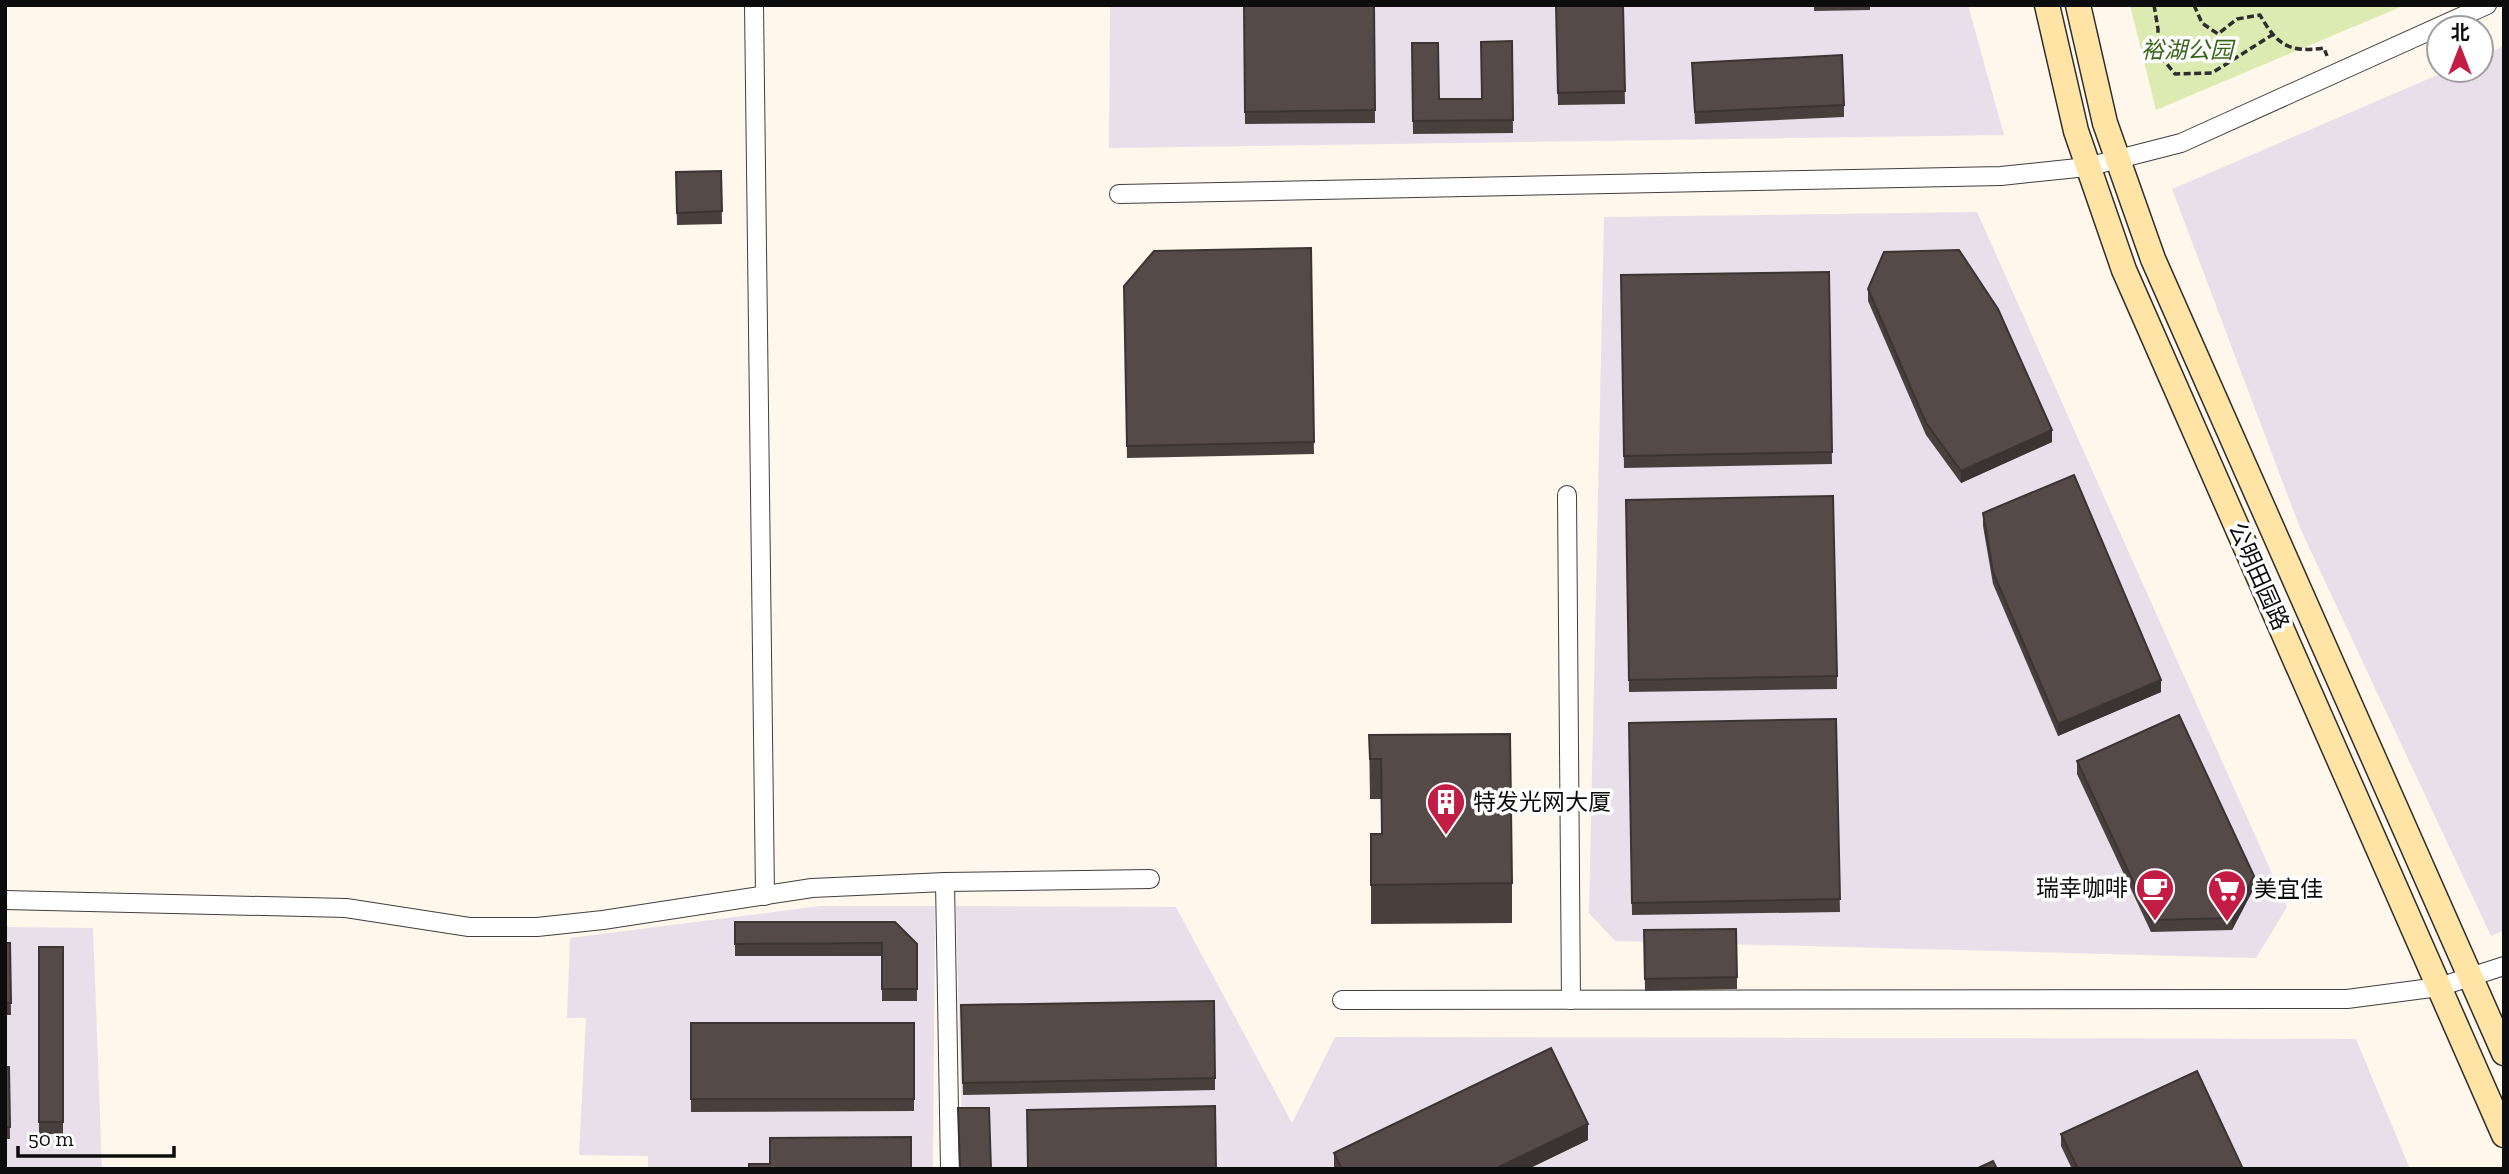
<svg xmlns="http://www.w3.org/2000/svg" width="2509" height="1174" viewBox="0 0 2509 1174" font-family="'Zilla Slab','Noto Sans SC',serif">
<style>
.industrial{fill:#e8dfeb}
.green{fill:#dbebb2}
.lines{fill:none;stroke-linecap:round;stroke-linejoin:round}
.street-casing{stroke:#3f3f3f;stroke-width:20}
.secondary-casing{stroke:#2e2e2e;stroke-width:27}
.path{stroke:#2e2e2e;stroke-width:3.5;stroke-dasharray:7 3.5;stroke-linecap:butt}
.street{stroke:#fff;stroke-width:18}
.secondary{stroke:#ffe4a6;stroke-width:24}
.wall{fill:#49403e}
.shaded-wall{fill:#3c3432}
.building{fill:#554a48;stroke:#3c3432;stroke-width:2}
.labels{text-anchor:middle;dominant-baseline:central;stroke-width:7;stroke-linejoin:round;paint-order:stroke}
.park-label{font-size:23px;font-style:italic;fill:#386619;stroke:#fff}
.street-label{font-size:23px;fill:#0c0c0c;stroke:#fff}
.poi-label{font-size:23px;fill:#0c0c0c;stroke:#fff;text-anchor:start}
</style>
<rect width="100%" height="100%" fill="#fff7eb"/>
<g class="industrial">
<path d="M1110 5H1968L2004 135 1109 148Z"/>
<path d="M2504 46V930L2491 936 2300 528 2172 189 2449 70H2481V56Z"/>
<path d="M1977 212 2287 907 2256 958 1615 941 1589 913 1604 217Z"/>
<path d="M820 906H935L933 1169H648V1156L579 1155 586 1018H567L570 938Z"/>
<path d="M956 906 1176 907 1292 1123 1335 1037 2356 1039 2410 1169H963Z"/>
<path d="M5 927 93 928 102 1169H5Z"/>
</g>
<path class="green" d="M2130 5H2405L2156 110Z"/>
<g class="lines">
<g class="street-casing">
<g id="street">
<path d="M754 5 765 896"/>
<path d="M1119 194 2001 176 2087 167 2181 143 2487 5"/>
<path d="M1567 495 1571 1000"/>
<path d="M945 882 950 1169"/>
<path d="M5 900 346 908 469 927H537L603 920 812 888 945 882 1150 879"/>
<path d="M1342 1000 2347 999 2439 987 2504 966"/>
</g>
</g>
<g class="secondary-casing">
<g id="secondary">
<path d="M2047 5 2076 131 2124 270 2504 1135"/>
<path d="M2078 5 2105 123 2153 259 2504 1053"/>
</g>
</g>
<g class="path">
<path d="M2154 5 2158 29V53L2175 74 2212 73 2272 35"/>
<path d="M2194 5 2202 23 2218 34 2237 19 2260 15C2277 45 2289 53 2324 48L2327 56"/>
</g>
<use href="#street" class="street"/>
<use href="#secondary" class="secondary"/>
</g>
<g class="wall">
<path d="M1244 5H1374L1375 123 1245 124Z"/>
<path d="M1556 5H1623L1625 104 1558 105Z"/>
<path d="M1814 5H1870V10L1814 11Z"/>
<path d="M1512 41 1513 133 1413 134 1412 43 1439 99H1482Z"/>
<path d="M1692 63 1844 105V117L1695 124Z"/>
<path d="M721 171 722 224 677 225 676 172Z"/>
<path d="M1311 248 1314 454 1127 458 1124 286Z"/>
<path d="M1829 272 1832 464 1624 468 1621 275Z"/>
<path d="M1868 289 2052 442 1961 483 1926 435 1868 301Z"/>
<path d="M1626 500 1837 676V689L1629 692Z"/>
<path d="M1983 513 2161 692 2058 736 1993 584 1983 526Z"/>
<path d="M1836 719 1840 912 1632 915 1629 723Z"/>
<path d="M1369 735 1512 883V923L1371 924V834H1382L1381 799H1370Z"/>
<path d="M2077 761 2254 888 2232 930 2151 932 2077 774Z"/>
<path d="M735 922 917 944V1001H882V956H735Z"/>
<path d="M1644 930 1737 977V989L1645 991Z"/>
<path d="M5 943H10L11 1015H5Z"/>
<rect x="39" y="947" width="24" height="187"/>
<path d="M961 1005 1215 1078V1090L963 1095Z"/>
<path d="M691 1023H914V1111L691 1112Z"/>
<path d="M5 1067H9L10 1139H5Z"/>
<path d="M2061 1134 2243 1169H2072L2061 1146Z"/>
<path d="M1588 1140 1528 1169H1334V1153Z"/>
</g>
<g class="shaded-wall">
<path d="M2052 430V442L1961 483V471Z"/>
<path d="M2161 680V692L2058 736V724Z"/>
<path d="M2254 876V888L2232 930V918Z"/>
<path d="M1588 1124V1140L1528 1169H1495Z"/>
</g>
<g class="building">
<path d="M1244 5H1374L1375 110 1245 112Z"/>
<path d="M1556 5H1623L1625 91 1558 93Z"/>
<path d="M1512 41 1513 120 1413 121 1412 43H1438L1439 99H1482L1481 42Z"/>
<path d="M1842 55 1844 105 1695 112 1692 63Z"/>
<path d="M721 171 722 211 677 213 676 172Z"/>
<path d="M1311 248 1314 442 1127 446 1124 286 1154 251Z"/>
<path d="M1959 250 1998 309 2052 430 1961 471 1926 423 1868 289 1884 252Z"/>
<path d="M1829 272 1832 452 1624 456 1621 275Z"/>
<path d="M2074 475 2161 680 2058 724 1993 572 1983 513Z"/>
<path d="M1833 496 1837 676 1629 680 1626 500Z"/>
<path d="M2179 715 2254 876 2232 918 2151 920 2077 761Z"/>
<path d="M1836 719 1840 899 1632 903 1629 723Z"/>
<path d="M1510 734 1512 883 1371 885V834H1382L1381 759H1370L1369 735Z"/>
<path d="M735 922H895L917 944V989H882V943L735 944Z"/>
<path d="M1736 929 1737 977 1645 979 1644 930Z"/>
<path d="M5 943H10L11 1003H5Z"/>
<rect x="39" y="947" width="24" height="175"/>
<path d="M1214 1001 1215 1078 963 1083 961 1005Z"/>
<rect x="691" y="1023" width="223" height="76"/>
<path d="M1551 1048 1588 1124 1495 1169H1342L1334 1153Z"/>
<path d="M5 1067H9L10 1127H5Z"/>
<path d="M2197 1071 2243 1169H2078L2061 1134Z"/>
<path d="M1215 1106 1216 1169H1028L1027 1110Z"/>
<path d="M958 1108H989L991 1169H960Z"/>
<path d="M911 1137V1169H749V1164H770V1138Z"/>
<path d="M1993 1161 1997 1169H1976Z"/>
</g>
<defs>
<g id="building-pin" transform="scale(2.0125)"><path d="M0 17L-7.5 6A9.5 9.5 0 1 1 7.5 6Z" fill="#c31d45" stroke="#fff"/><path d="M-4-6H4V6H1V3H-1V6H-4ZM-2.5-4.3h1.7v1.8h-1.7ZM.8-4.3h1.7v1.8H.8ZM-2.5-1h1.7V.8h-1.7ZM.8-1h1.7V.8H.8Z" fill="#fff"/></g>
<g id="cafe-pin" transform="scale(2.0125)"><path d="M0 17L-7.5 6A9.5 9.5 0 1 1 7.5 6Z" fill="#c31d45" stroke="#fff"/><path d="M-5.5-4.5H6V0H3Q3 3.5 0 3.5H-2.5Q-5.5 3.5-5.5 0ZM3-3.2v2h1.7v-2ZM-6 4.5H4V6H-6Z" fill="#fff"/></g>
<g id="supermarket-pin" transform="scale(2.0125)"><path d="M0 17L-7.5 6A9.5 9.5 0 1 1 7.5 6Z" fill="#c31d45" stroke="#fff"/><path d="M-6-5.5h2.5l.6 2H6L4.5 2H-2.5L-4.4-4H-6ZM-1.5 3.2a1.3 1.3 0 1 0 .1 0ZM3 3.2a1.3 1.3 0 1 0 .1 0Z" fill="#fff"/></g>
</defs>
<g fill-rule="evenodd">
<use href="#building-pin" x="1446" y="802"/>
<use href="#cafe-pin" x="2155" y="888"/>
<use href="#supermarket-pin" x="2227" y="889"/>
</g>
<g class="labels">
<g class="park-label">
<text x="2187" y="50">裕湖公园</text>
</g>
<g class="street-label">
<text transform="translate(2259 576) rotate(66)">公明田园路</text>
</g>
<g class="poi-label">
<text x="1473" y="802">特发光网大厦</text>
<text x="2128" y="888" text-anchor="end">瑞幸咖啡</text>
<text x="2254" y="889">美宜佳</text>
</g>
</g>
<rect width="2509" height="1174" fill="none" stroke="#0c0c0c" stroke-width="14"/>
<g transform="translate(2460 49)"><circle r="33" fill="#ffffff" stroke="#9e9e9e" stroke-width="2"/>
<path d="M0-5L12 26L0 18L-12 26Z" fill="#c31d45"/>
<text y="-10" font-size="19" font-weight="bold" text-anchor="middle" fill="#0c0c0c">北</text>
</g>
<path d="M18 1146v10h156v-10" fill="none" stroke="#0c0c0c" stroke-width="3.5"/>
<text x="28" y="1146" font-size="21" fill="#0c0c0c" stroke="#ffffff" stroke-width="5" paint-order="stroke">50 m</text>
</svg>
